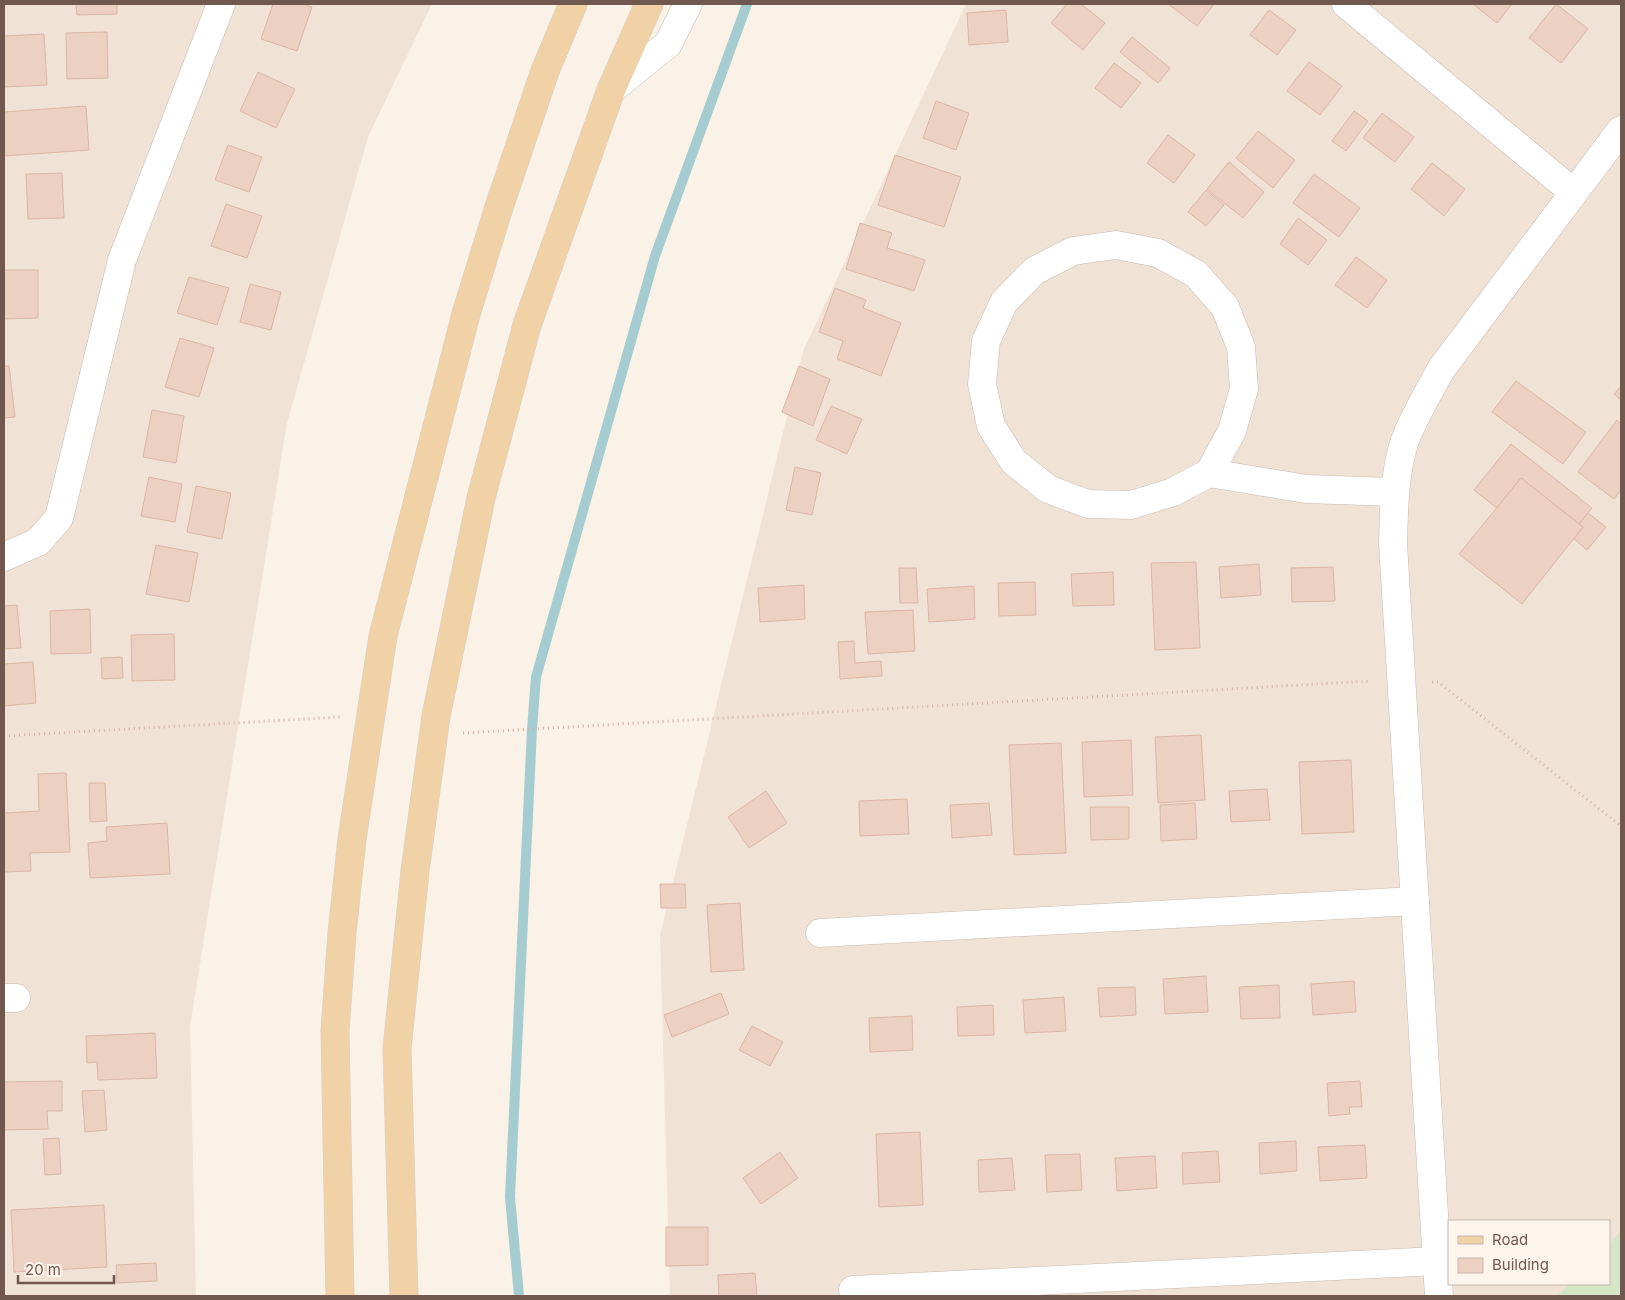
<svg xmlns="http://www.w3.org/2000/svg" width="1625" height="1300" viewBox="0 0 1625 1300" font-family="Inter,sans-serif">
<style>
.residential{fill:#f0e3d6;fill-rule:evenodd}
.green{fill:#d5e6c7}
.lines{fill:none;stroke-linecap:round;stroke-linejoin:round}
.stream{stroke:#a5cdd1;stroke-width:10}
.building{fill:#ecd0c1;stroke:#dcb6a4}
.minor-casing{stroke:#cab9ae;stroke-width:29}
.major-casing{stroke:#d7d0cd;stroke-width:29}
.path{stroke:#d0b3a5;stroke-width:3;stroke-dasharray:1 4;stroke-linecap:butt}
.minor{stroke:#fff;stroke-width:28}
.major{stroke:#f1d1a6;stroke-width:28}
</style>
<rect width="100%" height="100%" fill="#faf1e7"/>
<g class="residential">
<path d="M4 4H432L368 137 287 423 190 1026 196 1296H4Z"/>
<path d="M966 4H1621V1296H670L660 935 803 351ZM1449 1221H1609V1284H1449Z"/>
</g>
<path class="green" d="M1621 1231V1296H1557L1569 1284H1609V1244Z"/>
<g class="lines">
<path class="stream" d="M519 1296 510 1197 532 729 536 677 655 256 747 4"/>
</g>
<g class="building">
<path d="M76 4H117V14L77 15Z"/>
<path d="M273 4H302L312 7 297 51 261 39Z"/>
<path d="M1067 4H1081L1105 23 1083 50 1051 23Z"/>
<path d="M1168 4H1214L1197 26Z"/>
<path d="M1473 4H1512L1497 23Z"/>
<path d="M1556 4 1588 29 1561 63 1529 38Z"/>
<path d="M1006 10 1008 42 969 45 967 13Z"/>
<path d="M1269 10 1296 30 1277 55 1250 35Z"/>
<path d="M107 32 108 78 67 79 66 33Z"/>
<path d="M44 34 47 85 4 87V36Z"/>
<path d="M1132 37 1170 68 1158 83 1120 52Z"/>
<path d="M1309 62 1342 86 1320 115 1287 91Z"/>
<path d="M1114 63 1141 83 1121 108 1095 88Z"/>
<path d="M258 72 295 89 276 128 240 111Z"/>
<path d="M936 101 969 113 956 150 923 138Z"/>
<path d="M86 106 89 150 4 156V112Z"/>
<path d="M1354 111 1368 121 1346 151 1332 141Z"/>
<path d="M1382 113 1414 137 1395 162 1363 138Z"/>
<path d="M1258 131 1295 160 1273 188 1236 158Z"/>
<path d="M1168 135 1195 155 1174 183 1147 163Z"/>
<path d="M228 145 262 157 249 192 215 180Z"/>
<path d="M895 155 961 177 944 227 878 205Z"/>
<path d="M1229 162 1264 192 1243 218 1207 189Z"/>
<path d="M1432 163 1465 189 1444 216 1411 189Z"/>
<path d="M62 173 64 218 28 219 26 174Z"/>
<path d="M1314 174 1360 208 1339 237 1293 203Z"/>
<path d="M1206 190 1224 205 1206 226 1188 212Z"/>
<path d="M226 204 262 216 247 258 211 246Z"/>
<path d="M1298 218 1327 240 1308 265 1280 244Z"/>
<path d="M860 223 892 233 887 248 925 260 914 291 846 269Z"/>
<path d="M1356 257 1387 280 1367 308 1335 285Z"/>
<path d="M4 270H38V318L4 319Z"/>
<path d="M189 277 229 288 217 325 177 313Z"/>
<path d="M250 284 281 292 271 330 240 322Z"/>
<path d="M835 288 866 300 863 308 901 323 881 376 837 359 843 341 819 332Z"/>
<path d="M180 338 214 348 199 397 165 387Z"/>
<path d="M4 366H9L15 417 4 418Z"/>
<path d="M799 366 830 379 813 426 782 412Z"/>
<path d="M1516 381 1586 432 1563 464 1492 412Z"/>
<path d="M1621 386V400L1614 394Z"/>
<path d="M831 406 862 419 847 454 816 440Z"/>
<path d="M152 410 184 416 176 463 143 457Z"/>
<path d="M1617 420 1621 424V490L1614 499 1578 472Z"/>
<path d="M1511 444 1592 508 1579 524 1521 478 1497 508 1474 490Z"/>
<path d="M795 467 821 473 812 515 786 510Z"/>
<path d="M149 477 182 484 175 522 141 516Z"/>
<path d="M1521 478 1583 527 1522 604 1459 554Z"/>
<path d="M196 486 231 493 222 539 187 532Z"/>
<path d="M1588 513 1606 527 1587 550 1574 539 1583 527 1579 524Z"/>
<path d="M156 545 198 553 189 602 146 594Z"/>
<path d="M1196 562 1200 648 1155 650 1151 563Z"/>
<path d="M1259 564 1261 595 1221 598 1219 567Z"/>
<path d="M1333 567 1335 601 1292 602 1291 568Z"/>
<path d="M899 568H916L918 603H900Z"/>
<path d="M1113 572 1114 605 1073 606 1071 574Z"/>
<path d="M1035 582 1036 615 999 616 998 583Z"/>
<path d="M804 585 805 619 760 622 758 588Z"/>
<path d="M974 586 975 619 929 622 927 589Z"/>
<path d="M17 605 21 648 4 649V606Z"/>
<path d="M90 609 91 653 51 654 50 611Z"/>
<path d="M913 610 915 651 868 654 865 612Z"/>
<path d="M174 634 175 680 132 681 131 635Z"/>
<path d="M854 641 855 663 881 661 882 676 840 679 838 642Z"/>
<path d="M122 657 123 678 102 679 101 658Z"/>
<path d="M33 662 36 703 4 706V664Z"/>
<path d="M1201 735 1205 800 1158 803 1155 737Z"/>
<path d="M1131 740 1133 795 1084 797 1082 742Z"/>
<path d="M1061 743 1066 853 1014 855 1009 745Z"/>
<path d="M1351 760 1354 832 1302 834 1299 762Z"/>
<path d="M66 773 70 852 30 853 31 871 4 872V813L39 811 38 774Z"/>
<path d="M89 783H105L107 821 90 822Z"/>
<path d="M1267 789 1270 820 1231 822 1229 791Z"/>
<path d="M766 791 787 823 749 848 728 817Z"/>
<path d="M907 799 909 834 860 836 859 801Z"/>
<path d="M989 803 992 835 952 838 950 805Z"/>
<path d="M1195 803 1197 839 1161 841 1160 805Z"/>
<path d="M1090 807H1129V839L1091 840Z"/>
<path d="M167 823 170 874 90 878 88 843 107 841 106 827Z"/>
<path d="M660 884H685L686 908H661Z"/>
<path d="M740 903 744 970 711 972 707 905Z"/>
<path d="M1206 976 1208 1012 1165 1014 1163 979Z"/>
<path d="M1354 981 1356 1012 1313 1015 1311 984Z"/>
<path d="M1279 985 1280 1018 1241 1019 1239 987Z"/>
<path d="M1135 987 1136 1015 1100 1017 1098 988Z"/>
<path d="M721 993 729 1014 672 1037 664 1015Z"/>
<path d="M1064 997 1066 1031 1025 1033 1023 1000Z"/>
<path d="M993 1005 994 1035 958 1036 957 1007Z"/>
<path d="M912 1016 913 1050 870 1052 869 1018Z"/>
<path d="M752 1026 783 1042 770 1066 739 1050Z"/>
<path d="M155 1033 157 1078 98 1080 97 1062 87 1063 86 1036Z"/>
<path d="M62 1081V1111H47L48 1129 4 1130V1082Z"/>
<path d="M1360 1081 1362 1107H1349L1350 1114 1329 1116 1327 1083Z"/>
<path d="M104 1090 107 1130 85 1132 82 1091Z"/>
<path d="M920 1132 923 1205 879 1207 876 1134Z"/>
<path d="M59 1138 61 1174 45 1175 43 1139Z"/>
<path d="M1296 1141 1297 1171 1260 1174 1259 1143Z"/>
<path d="M1365 1145 1367 1178 1320 1181 1318 1147Z"/>
<path d="M1218 1151 1220 1182 1183 1184 1182 1153Z"/>
<path d="M780 1152 798 1178 761 1204 743 1178Z"/>
<path d="M1080 1154 1082 1190 1047 1192 1045 1155Z"/>
<path d="M1155 1156 1157 1188 1117 1191 1115 1158Z"/>
<path d="M1012 1158 1015 1190 979 1192 978 1160Z"/>
<path d="M104 1205 107 1267 14 1272 11 1210Z"/>
<path d="M666 1227H708V1265L666 1266Z"/>
<path d="M156 1263 157 1281 117 1283 116 1265Z"/>
<path d="M755 1273 757 1296H719L718 1275Z"/>
</g>
<g class="lines">
<g class="minor-casing">
<g id="minor">
<path d="M1346 4 1573 192"/>
<path d="M611 90 668 44 688 4"/>
<path d="M1209 473 1232 431 1244 389 1241 347 1225 307 1196 274 1158 253 1116 245 1073 251 1034 271 1004 302 986 341 982 384 991 426 1014 462 1048 489 1088 504 1131 505 1173 492 1209 473 1306 489 1394 492"/>
<path d="M4 557 38 542 59 518 122 260 221 4"/>
<path d="M820 933 1415 901"/>
<path d="M4 998H16"/>
<path d="M853 1290 1437 1261"/>
<path d="M1439 1296 1393 544C1394 510 1394 473 1405 440 1415 415 1429 391 1442 368L1621 130"/>
</g>
</g>
<g class="major-casing">
<g id="major">
<path d="M340 1296 335 1031 342 933 352 839 383 636 466 314 499 207 545 71 573 4"/>
<path d="M404 1296 397 1049 415 871 436 716 481 498 527 325 611 90 649 4"/>
</g>
</g>
<g class="path">
<path d="M1432 682H1438L1621 826"/>
<path d="M463 733 1370 681"/>
<path d="M4 736 340 717"/>
</g>
<use href="#minor" class="minor"/>
<use href="#major" class="major"/>
</g>
<rect width="1625" height="1300" fill="none" stroke="#70584e" stroke-width="10"/>
<rect x="1448" y="1220" width="162" height="65" fill="#fdf5ec" stroke="#c5b6ad"/>
<rect x="1458" y="1236" width="25" height="8" fill="#f1d1a6" stroke="#c5b6ad"/>
<text x="1492" y="1245" font-size="15" fill="#70584e">Road</text>
<rect x="1458" y="1258" width="25" height="15" fill="#ecd0c1" stroke="#c5b6ad"/>
<text x="1492" y="1270" font-size="15" fill="#70584e">Building</text>
<path d="M18 1275v8h96v-8" fill="none" stroke="#70584e" stroke-width="2.5"/>
<text x="25" y="1275" font-size="15" fill="#70584e" stroke="#fdf5ec" stroke-width="4" paint-order="stroke">20 m</text>
</svg>
